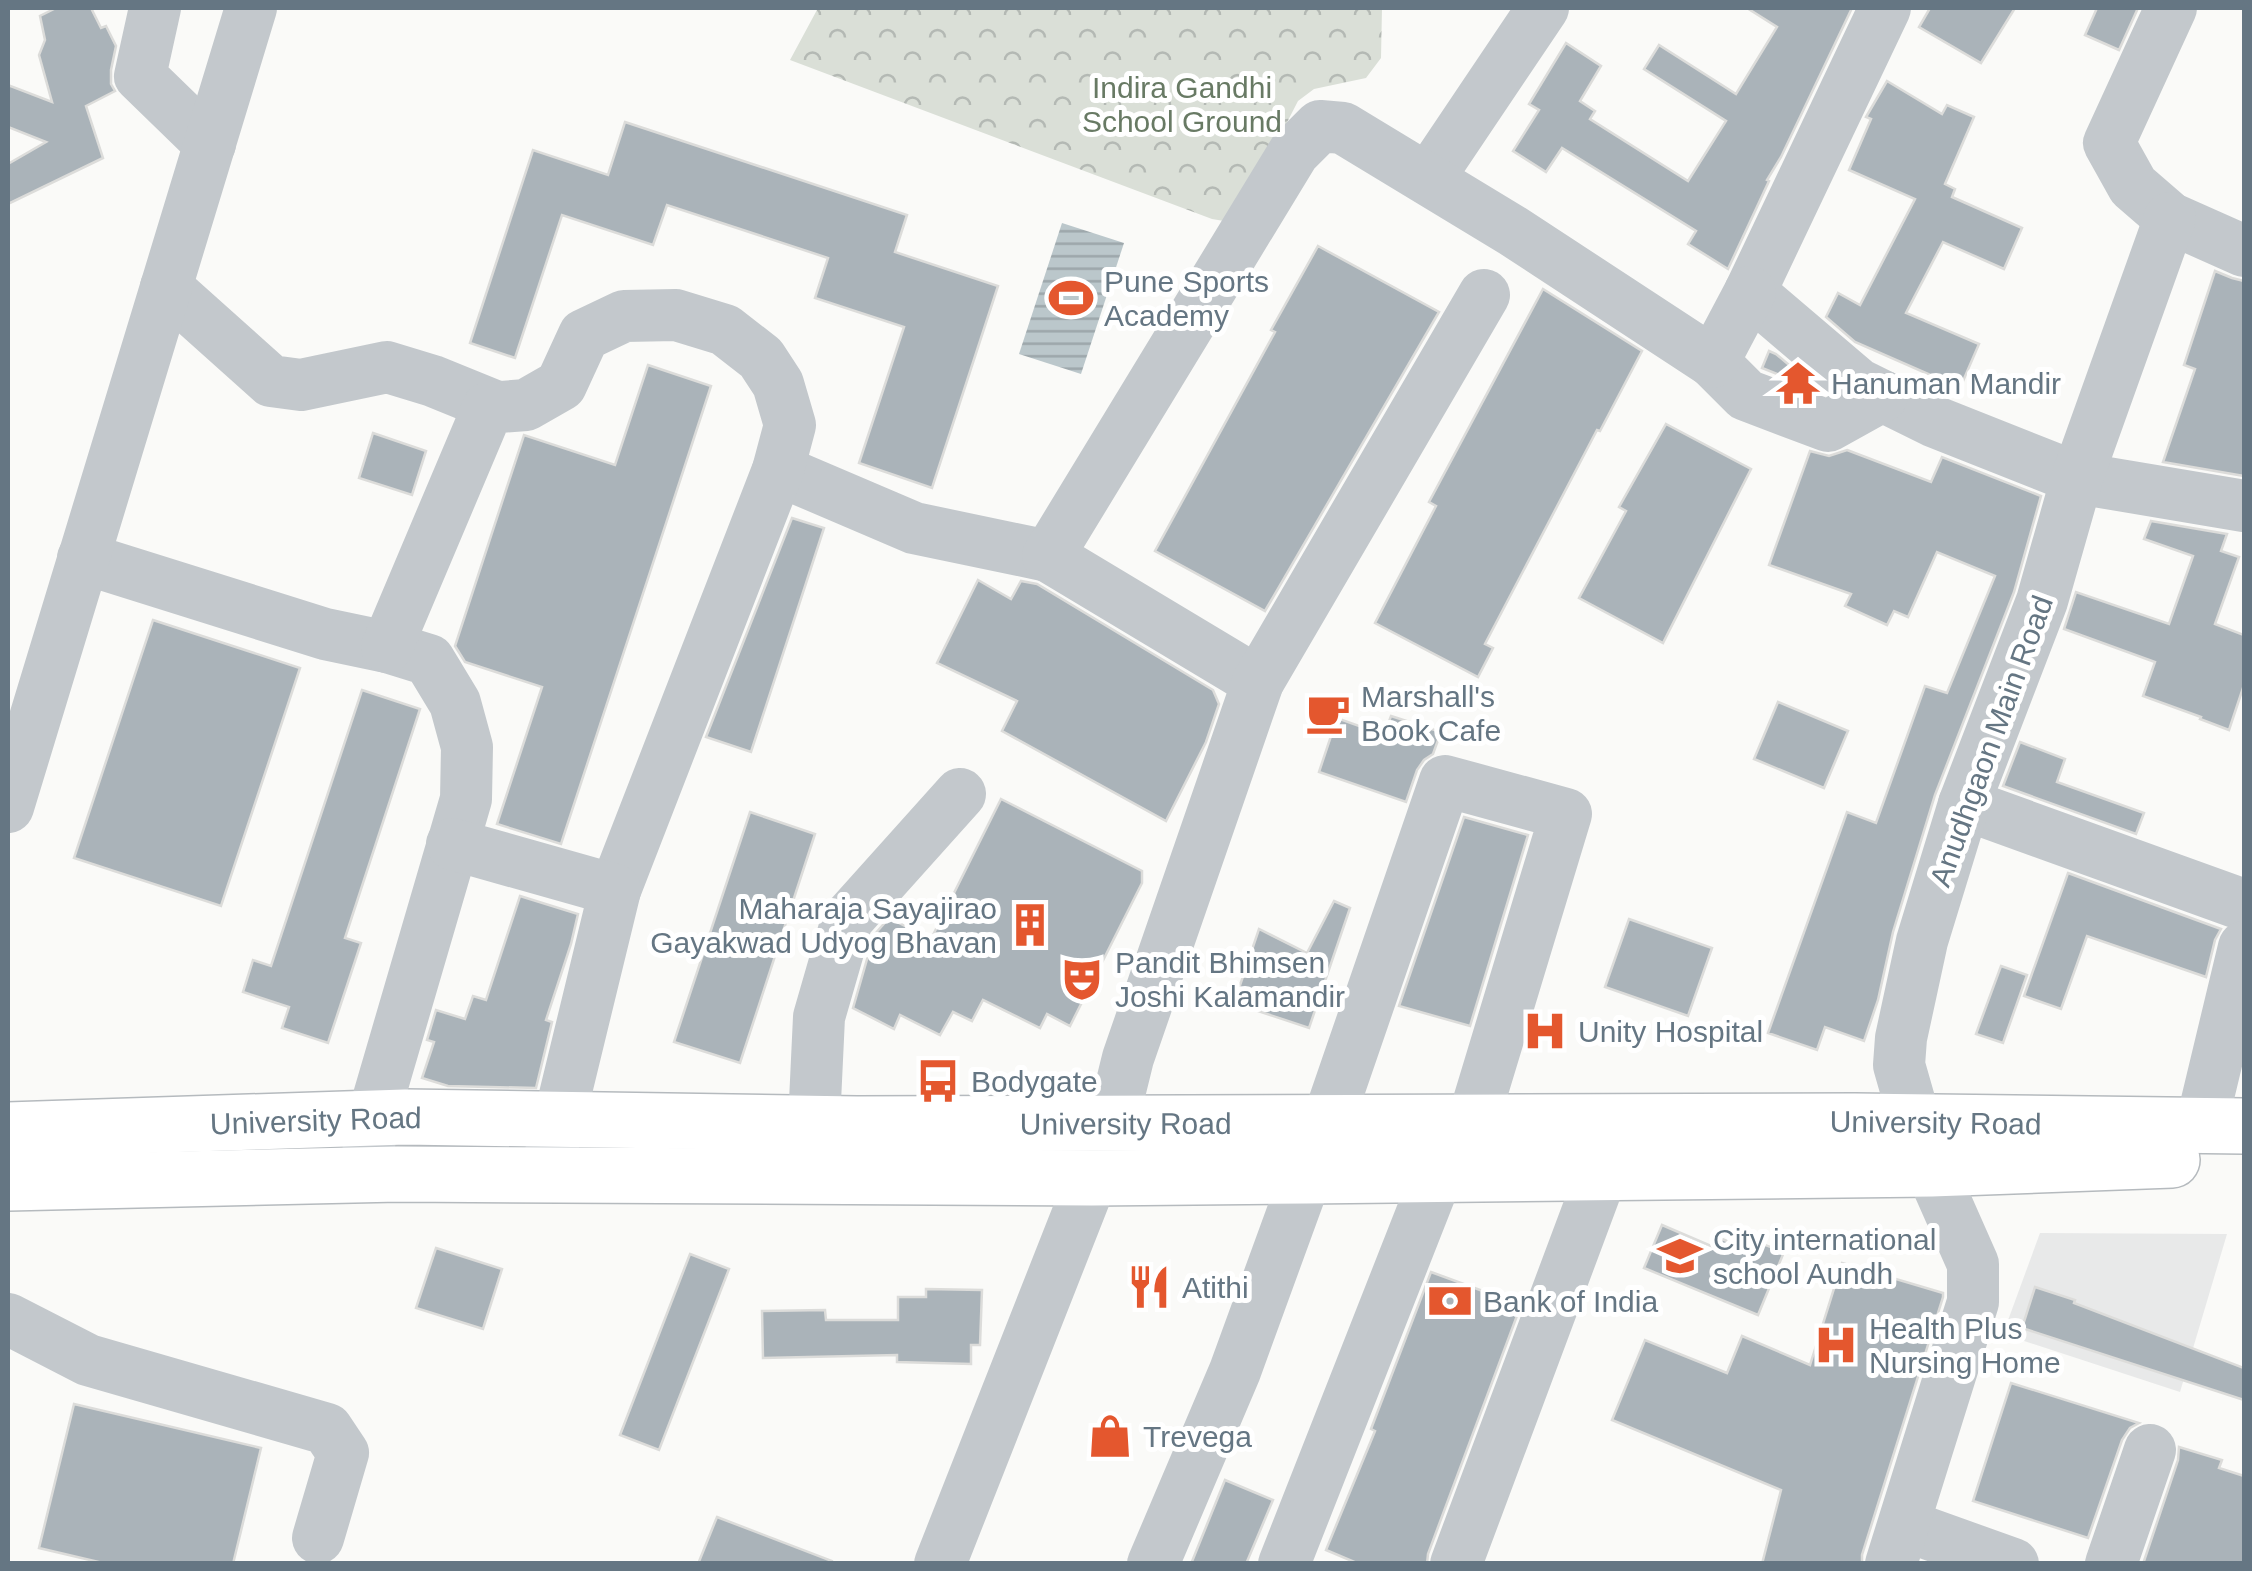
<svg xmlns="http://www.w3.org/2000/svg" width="2252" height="1571" viewBox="0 0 2252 1571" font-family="Helvetica,sans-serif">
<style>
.built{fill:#e8e9e9}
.forest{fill:url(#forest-crowns)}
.water{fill:url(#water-rules)}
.building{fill:#aab3b9;stroke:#dcdcda;stroke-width:2.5}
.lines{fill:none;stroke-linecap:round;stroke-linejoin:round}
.major-casing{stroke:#b5babe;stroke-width:58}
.minor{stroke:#c3c8cc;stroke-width:52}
.major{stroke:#fff;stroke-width:55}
.labels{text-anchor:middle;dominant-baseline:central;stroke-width:10;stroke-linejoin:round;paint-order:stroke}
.park-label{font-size:30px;fill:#687a64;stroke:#fff}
.poi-label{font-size:30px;fill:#657683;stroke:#fff;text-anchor:start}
.street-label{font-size:30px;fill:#657683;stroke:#fff}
</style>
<defs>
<pattern id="forest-crowns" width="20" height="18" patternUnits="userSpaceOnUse" patternTransform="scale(2.5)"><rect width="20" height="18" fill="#dadfd7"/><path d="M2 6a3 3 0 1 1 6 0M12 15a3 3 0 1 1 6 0" fill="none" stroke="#b4b9b4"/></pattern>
<pattern id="water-rules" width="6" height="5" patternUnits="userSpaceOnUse" patternTransform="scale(2.5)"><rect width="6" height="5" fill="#bbc7cb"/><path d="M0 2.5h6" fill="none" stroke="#9ca6aa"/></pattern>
</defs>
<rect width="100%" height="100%" fill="#fafaf8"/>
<path class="built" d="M2040 1233 2227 1234 2180 1392 2003 1334Z"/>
<path class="forest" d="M818 8H1382L1381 58 1366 78 1314 89 1298 101 1241 212 1230 222 1212 219 790 60Z"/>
<path class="water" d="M1062 223 1124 243 1081 374 1019 354Z"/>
<g class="building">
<path d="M56 8H91L101 28 106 26 116 46 111 70V84L115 91 86 106 103 158 8 204V164L46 142 8 127V85L52 102 39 55 45 40 40 16Z"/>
<path d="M1747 8H1852L1781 157 1767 180 1769 181 1728 269 1688 244 1696 231 1562 148 1546 172 1513 151 1539 110 1529 104 1566 43 1601 66 1580 101 1595 111 1590 119 1688 181 1726 121 1644 69 1659 45 1736 94 1777 27Z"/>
<path d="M1930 8H2015L1981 63 1919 27Z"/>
<path d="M2097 8H2138L2119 50 2085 35Z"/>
<path d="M1887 81 1942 114 1947 105 1974 117 1945 184 1955 189 1952 197 2022 228 2004 269 1943 242 1906 313 1979 344 1960 388 1855 342 1826 317 1838 293 1860 305 1915 199 1849 170 1871 119 1866 117Z"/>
<path d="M625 122 907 215 895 252 998 286 932 488 859 463 904 327 815 298 828 258 667 205 653 245 562 215 515 358 470 343 533 150 608 175Z"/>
<path d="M1318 246 1439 312 1265 611 1155 551 1275 332 1271 330Z"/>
<path d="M2215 271 2232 278 2244 281V476L2163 462 2195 369 2184 365Z"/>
<path d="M1543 289 1642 351 1600 431 1597 430 1485 644 1493 648 1478 677 1375 623 1436 506 1429 502Z"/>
<path d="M1769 351 1776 354 1801 375 1797 382 1762 368Z"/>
<path d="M648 365 711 386 561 844 497 824 542 687 465 662 455 646 524 435 615 465Z"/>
<path d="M1666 424 1751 469 1663 643 1579 598 1626 511 1619 507Z"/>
<path d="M373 433 426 451 412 495 359 478Z"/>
<path d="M1847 450 1931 482 1942 457 2041 496 2014 592 1935 795 1893 932 1878 1000 1864 1041 1825 1027 1817 1050 1768 1033 1847 812 1876 823 1925 686 1947 693 1995 576 1937 552 1908 617 1894 611 1887 625 1845 606 1851 594 1769 565 1810 451 1829 456Z"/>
<path d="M792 518 824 528 751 752 706 737Z"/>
<path d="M2151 521 2227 534 2221 551 2239 557 2215 624 2244 635V685L2229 730 2200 719 2201 717 2143 696 2155 662 2064 629 2076 592 2169 624 2193 556 2144 539Z"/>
<path d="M978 580 1011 599 1021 581 1037 584 1213 690 1219 704 1206 742 1166 821 1002 731 1017 701 937 663Z"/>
<path d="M153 620 300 668 221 906 74 858Z"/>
<path d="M362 690 420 709 345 938 361 943 328 1043 282 1028 289 1007 243 992 253 960 271 966Z"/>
<path d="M1778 702 1848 731 1824 788 1754 759Z"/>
<path d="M1391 716 1441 732 1433 754 1424 760 1417 770 1406 802 1319 772 1337 718 1384 735Z"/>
<path d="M2020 742 2065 759 2057 782 2144 813 2136 834 2003 786Z"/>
<path d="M1001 799 1142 871V883L1070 1026 1047 1014 1040 1028 983 1000 972 1021 953 1012 940 1035 900 1015 894 1029 853 1008 874 935 889 918 931 939Z"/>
<path d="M750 812 815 834 740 1063 674 1042Z"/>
<path d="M1464 817 1528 835 1470 1026 1399 1006Z"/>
<path d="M2068 873 2221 929 2215 940 2206 977 2087 936 2061 1009 2024 996Z"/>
<path d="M520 896 578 914 571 944 546 1020 552 1022 536 1088 448 1086 422 1078 434 1042 427 1040 436 1010 465 1019 473 996 486 1000Z"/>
<path d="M1334 901 1350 908 1309 1028 1234 1003 1259 929 1307 953Z"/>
<path d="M1629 919 1712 948 1688 1016 1605 987Z"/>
<path d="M2001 966 2027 975 2003 1043 1976 1034Z"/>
<path d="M1662 1225 1711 1246 1715 1236 1748 1250 1752 1240 1784 1252 1758 1315 1644 1268Z"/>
<path d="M436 1248 502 1269 483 1329 416 1308Z"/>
<path d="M690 1254 729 1269 659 1450 620 1435Z"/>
<path d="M1842 1263 1943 1293V1297L1862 1555V1564H1762L1781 1490 1612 1420 1645 1340 1727 1373 1742 1336 1810 1365Z"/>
<path d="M1431 1272 1521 1305 1428 1554 1427 1564H1359L1326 1550 1375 1431 1371 1429Z"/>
<path d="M2035 1287 2075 1300 2074 1303 2244 1368V1400L2022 1328Z"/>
<path d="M926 1289 982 1290 980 1345H971V1364L897 1362V1355L763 1358 762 1311 825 1310 826 1320H898V1297H926Z"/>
<path d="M2011 1383 2139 1423 2130 1428 2122 1440 2088 1538 1973 1501Z"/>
<path d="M74 1404 261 1448 233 1564H107L39 1548Z"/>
<path d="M2179 1447 2222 1460 2219 1468 2244 1476V1564H2143L2178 1460Z"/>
<path d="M1225 1480 1273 1500 1246 1564H1191Z"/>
<path d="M717 1517 832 1561V1564H698Z"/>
</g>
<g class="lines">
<g class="major-casing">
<g id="major">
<path id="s1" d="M8 1130 405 1117 857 1124 1855 1121 2244 1126"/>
<path d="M8 1183 398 1174 1092 1178 1306 1176 1931 1169 2172 1160"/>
</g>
</g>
<g class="minor">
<path d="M155 8 140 76 210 144"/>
<path d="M1885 8 1750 292 1858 384 1933 421 2077 478 2244 506"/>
<path d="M2171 8 2109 143 2133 186 2170 218 2244 251"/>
<path d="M1428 179 1543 8"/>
<path d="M166 287 271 381 301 385 387 367 433 381 497 407"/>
<path d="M1713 362 1746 395 1828 426 1882 396"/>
<path d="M778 470 914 528 1048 556"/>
<path d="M83 558 325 634 387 647 429 660 455 703 467 747 466 799 373 1117 365 1175"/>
<path d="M387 647 488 408 526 405 561 385 584 335 624 316 676 315 725 330 761 358 778 384 790 425 778 470 615 890"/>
<path d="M1258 682 1048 556 1294 152 1320 126 1343 128 1513 231 1713 362 1750 292"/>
<path d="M1964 804 2244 905"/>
<path d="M8 807 251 8"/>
<path d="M452 844 615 890 549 1161"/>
<path d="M1328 1121 1445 781 1566 814 1473 1121"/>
<path d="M814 1123 819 1017 847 920 960 794"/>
<path d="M1112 1123 1128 1058 1258 682 1484 295"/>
<path d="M2201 1126 2244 947"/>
<path d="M8 1319 88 1360 327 1429 343 1453 318 1538"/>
<path d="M1904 1525 2013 1564"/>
<path d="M940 1564 1092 1178"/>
<path d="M1153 1564 1235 1371 1306 1176"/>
<path d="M1284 1564 1437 1175"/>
<path d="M1456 1564 1602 1173"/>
<path d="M1891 1564 1973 1302V1264L1931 1169 1915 1121 1899 1065 1901 1038 1922 941 1964 804 2042 601 2077 478 2170 218"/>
<path d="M2111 1564 2150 1450"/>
</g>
<use href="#major" class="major"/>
</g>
<defs>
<g id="stadium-bare" transform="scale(3.45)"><path d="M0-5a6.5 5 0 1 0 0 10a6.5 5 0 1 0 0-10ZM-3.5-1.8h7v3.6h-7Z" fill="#e4572e" stroke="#fff" stroke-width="2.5" paint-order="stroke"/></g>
<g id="temple-bare" transform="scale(3.45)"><path d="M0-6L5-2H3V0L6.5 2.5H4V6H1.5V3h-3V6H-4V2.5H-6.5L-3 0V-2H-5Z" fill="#e4572e" stroke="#fff" stroke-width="2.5" paint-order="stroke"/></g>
<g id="cafe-bare" transform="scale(3.45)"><path d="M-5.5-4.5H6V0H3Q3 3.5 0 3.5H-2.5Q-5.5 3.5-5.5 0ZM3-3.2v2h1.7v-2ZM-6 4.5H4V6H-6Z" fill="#e4572e" stroke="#fff" stroke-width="2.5" paint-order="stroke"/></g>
<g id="building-bare" transform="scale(3.45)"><path d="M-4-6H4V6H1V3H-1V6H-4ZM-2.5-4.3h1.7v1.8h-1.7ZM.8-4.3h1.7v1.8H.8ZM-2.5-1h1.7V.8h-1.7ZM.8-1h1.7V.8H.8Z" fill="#e4572e" stroke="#fff" stroke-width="2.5" paint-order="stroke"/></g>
<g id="theatre-bare" transform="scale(3.45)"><path d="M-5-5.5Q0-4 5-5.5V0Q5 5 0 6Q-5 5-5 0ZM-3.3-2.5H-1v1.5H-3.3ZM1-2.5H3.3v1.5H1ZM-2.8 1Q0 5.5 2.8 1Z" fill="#e4572e" stroke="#fff" stroke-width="2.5" paint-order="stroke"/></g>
<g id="hospital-bare" transform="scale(3.45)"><path d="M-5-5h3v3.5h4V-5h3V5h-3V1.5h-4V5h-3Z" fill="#e4572e" stroke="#fff" stroke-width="2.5" paint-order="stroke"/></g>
<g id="bus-bare" transform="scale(3.45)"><path d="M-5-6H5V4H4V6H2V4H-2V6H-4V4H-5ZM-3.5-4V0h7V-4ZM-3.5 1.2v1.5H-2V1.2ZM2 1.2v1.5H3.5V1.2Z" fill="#e4572e" stroke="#fff" stroke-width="2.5" paint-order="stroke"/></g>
<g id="school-bare" transform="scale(3.45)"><path d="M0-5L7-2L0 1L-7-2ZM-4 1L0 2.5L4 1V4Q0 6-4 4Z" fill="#e4572e" stroke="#fff" stroke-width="2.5" paint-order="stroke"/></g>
<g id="restaurant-bare" transform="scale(3.45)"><path d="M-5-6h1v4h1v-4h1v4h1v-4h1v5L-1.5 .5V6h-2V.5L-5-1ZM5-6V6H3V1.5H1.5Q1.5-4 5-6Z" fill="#e4572e" stroke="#fff" stroke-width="2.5" paint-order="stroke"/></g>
<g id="bank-bare" transform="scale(3.45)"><path d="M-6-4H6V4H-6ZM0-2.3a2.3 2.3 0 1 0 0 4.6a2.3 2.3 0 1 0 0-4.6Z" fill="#e4572e" stroke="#fff" stroke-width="2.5" paint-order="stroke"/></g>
<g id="shop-bare" transform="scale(3.45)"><path d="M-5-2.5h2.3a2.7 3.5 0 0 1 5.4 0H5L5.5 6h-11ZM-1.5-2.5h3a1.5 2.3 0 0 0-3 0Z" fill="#e4572e" stroke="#fff" stroke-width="2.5" paint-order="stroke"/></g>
</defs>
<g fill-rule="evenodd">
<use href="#stadium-bare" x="1071" y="298"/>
<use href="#temple-bare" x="1798" y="383"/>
<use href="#cafe-bare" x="1328" y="713"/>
<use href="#building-bare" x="1030" y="925"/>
<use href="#theatre-bare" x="1082" y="979"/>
<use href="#hospital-bare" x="1545" y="1031"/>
<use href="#bus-bare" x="938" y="1081"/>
<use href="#school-bare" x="1680" y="1256"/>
<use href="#restaurant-bare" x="1149" y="1287"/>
<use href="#bank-bare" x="1450" y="1301"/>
<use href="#hospital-bare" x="1836" y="1345"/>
<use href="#shop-bare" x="1110" y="1436"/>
</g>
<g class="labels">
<g class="park-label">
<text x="1182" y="87">Indira Gandhi<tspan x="1182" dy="34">School Ground</tspan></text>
</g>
<g class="poi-label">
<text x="1104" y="281">Pune Sports<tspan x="1104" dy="34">Academy</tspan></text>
<text x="1831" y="383">Hanuman Mandir</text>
<text x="1361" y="696">Marshall's<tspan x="1361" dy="34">Book Cafe</tspan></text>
<text x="997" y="908" text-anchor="end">Maharaja Sayajirao<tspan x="997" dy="34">Gayakwad Udyog Bhavan</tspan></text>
<text x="1115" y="962">Pandit Bhimsen<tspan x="1115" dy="34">Joshi Kalamandir</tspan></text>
<text x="1578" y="1031">Unity Hospital</text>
<text x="971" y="1081">Bodygate</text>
<text x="1713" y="1239">City international<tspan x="1713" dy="34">school Aundh</tspan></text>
<text x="1182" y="1287">Atithi</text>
<text x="1483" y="1301">Bank of India</text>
<text x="1869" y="1328">Health Plus<tspan x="1869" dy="34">Nursing Home</tspan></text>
<text x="1143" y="1436">Trevega</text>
</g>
<g class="street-label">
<text transform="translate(1991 741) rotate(-70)">Anudhgaon Main Road</text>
<text stroke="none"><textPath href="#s1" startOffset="308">University Road</textPath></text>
<text stroke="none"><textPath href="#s1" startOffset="1118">University Road</textPath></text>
<text stroke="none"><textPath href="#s1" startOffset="1928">University Road</textPath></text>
</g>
</g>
<rect width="2252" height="1571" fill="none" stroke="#657683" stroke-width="20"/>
</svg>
